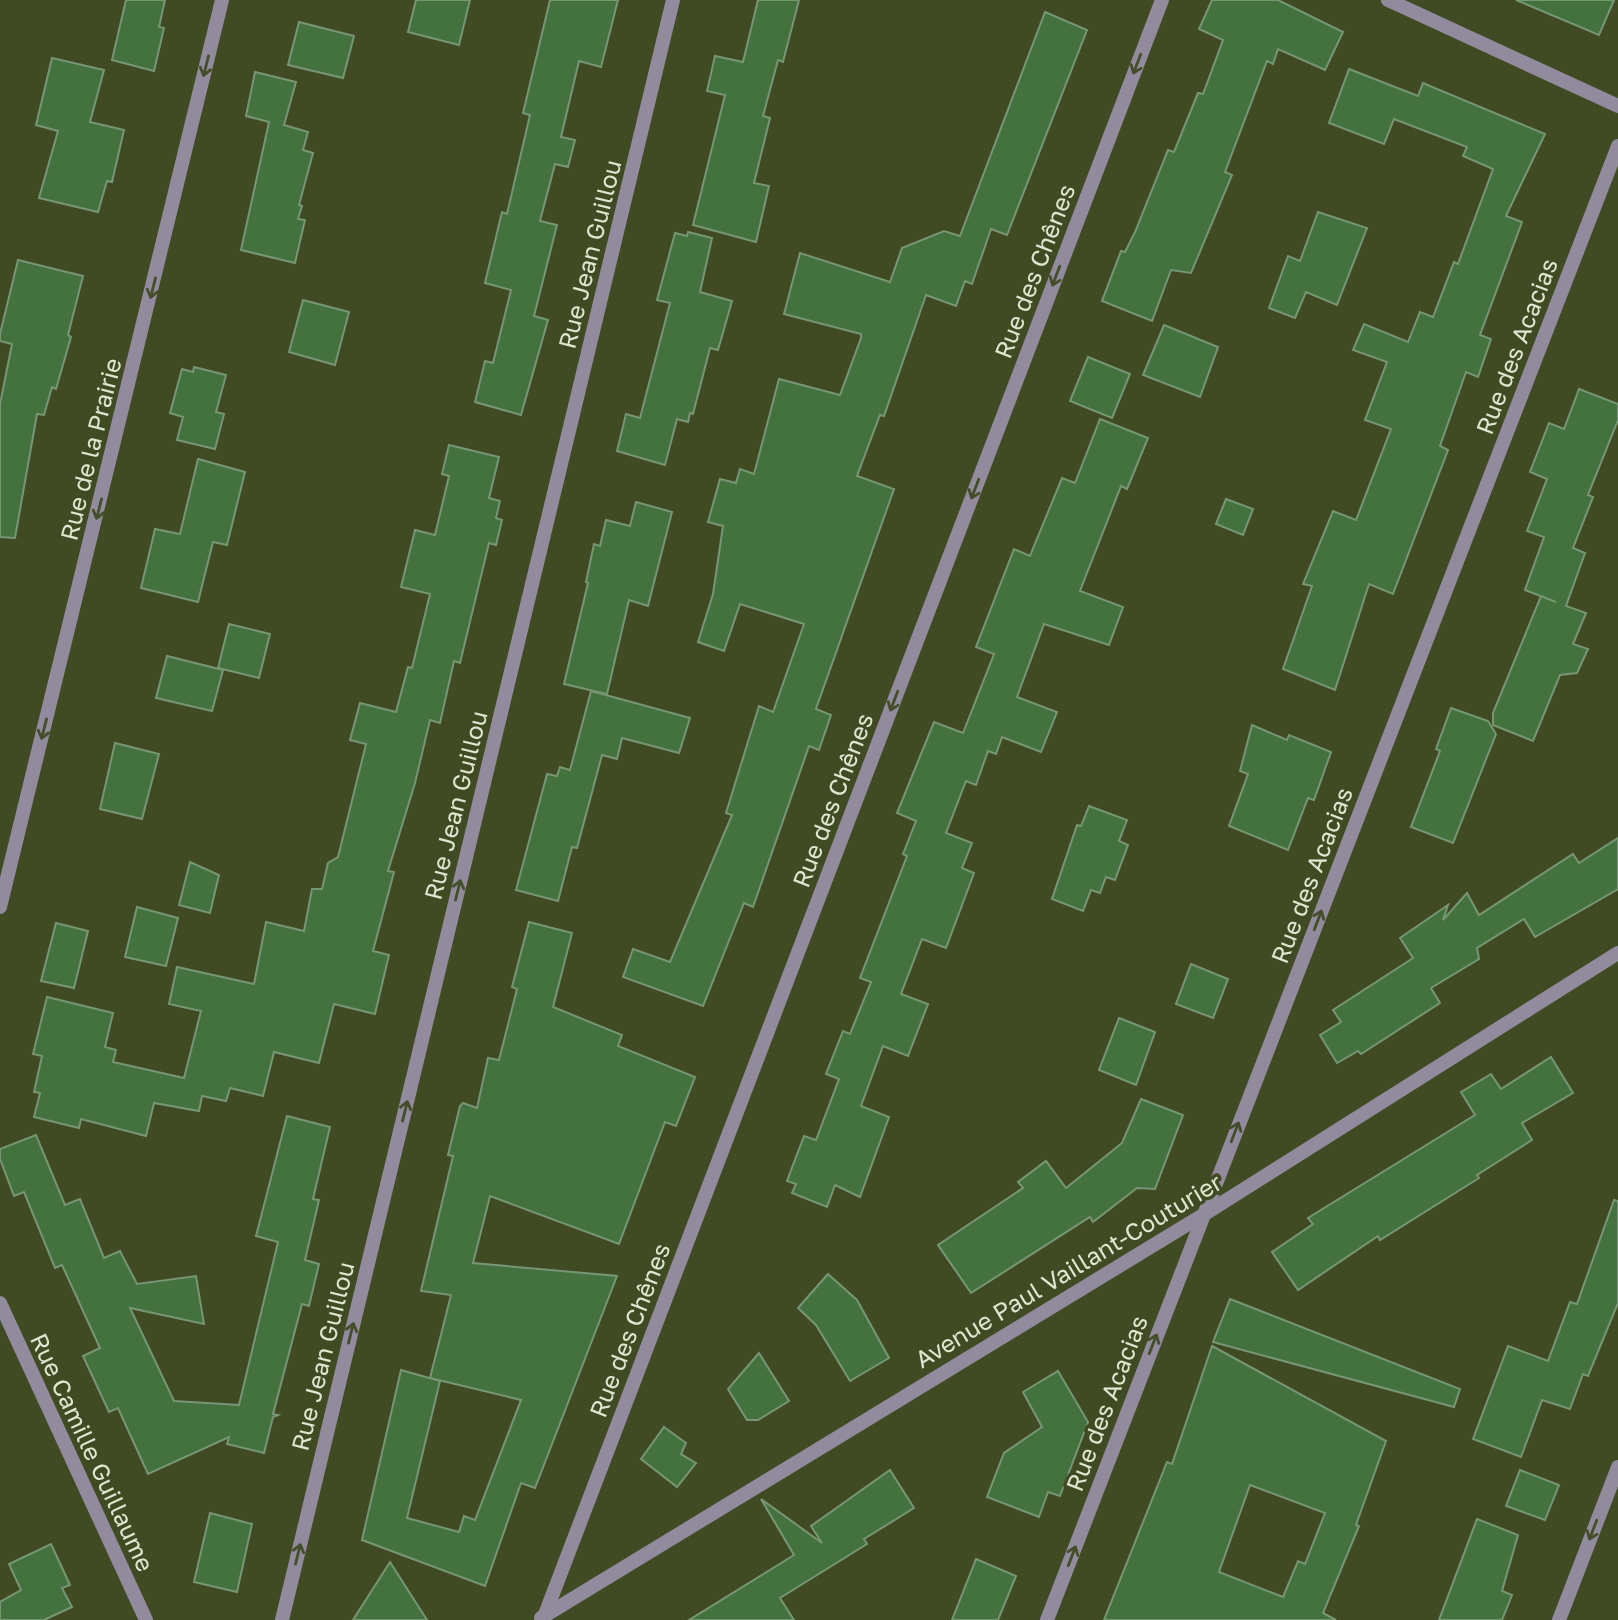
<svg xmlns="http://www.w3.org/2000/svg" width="1618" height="1620" viewBox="0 0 1618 1620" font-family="'Golos Text',sans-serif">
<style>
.building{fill:#44723f;stroke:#779673;stroke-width:2;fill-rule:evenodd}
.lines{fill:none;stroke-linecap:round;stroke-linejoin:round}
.minor{stroke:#918b9d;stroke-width:14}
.oneway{stroke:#444e2a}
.labels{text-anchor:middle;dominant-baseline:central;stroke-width:7;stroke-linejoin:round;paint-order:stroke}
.street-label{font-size:24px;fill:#dfe7d0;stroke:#404b24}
</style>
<rect width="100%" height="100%" fill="#404b24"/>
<g class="building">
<path d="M126 0H165L159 27 164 28 154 71 112 60Z"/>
<path d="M416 0H470L459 45 408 32Z"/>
<path d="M550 0H618L601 67 579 61 561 137 575 140 568 167 555 164 540 221 557 225 534 316 548 320 521 415 475 402 485 361 493 363 511 290 485 283 502 212 507 214 530 115 523 113Z"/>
<path d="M758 0H799L783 62 778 60 763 116 770 118 754 183 769 186 756 242 693 225 725 95 707 91 715 56 743 62Z"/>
<path d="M1212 0H1278L1343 32 1325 70 1278 49 1273 64 1267 61 1225 172 1232 175 1191 273 1171 270 1152 321 1102 301 1121 251 1125 252 1135 232 1168 150 1174 152 1198 93 1203 94 1223 40 1199 29Z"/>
<path d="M1516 0H1614L1599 35Z"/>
<path d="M1045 12 1087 30 1007 235 991 229 972 284 965 281 956 306 926 295 884 416 880 415 857 476 894 489 816 709 831 715 819 750 809 746 753 907 744 903 703 1006 623 977 633 949 670 962 732 815 726 813 759 706 773 712 804 624 740 604 724 651 698 642 713 594 723 526 708 522 720 479 736 483 740 469 754 474 779 379 840 395 861 338V334L784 314 800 253 890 282 902 248 944 231 960 236Z"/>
<path d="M299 22 354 36 343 78 288 65Z"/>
<path d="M52 58 104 70 90 122 124 130 112 182 107 181 98 212 39 198 58 131 36 125Z"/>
<path d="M1349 69 1418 96 1423 83 1545 134 1506 216 1522 222 1480 335 1491 339 1478 377 1466 372 1440 446 1448 450 1393 594 1369 584 1335 690 1283 669 1312 586 1303 584 1333 511 1356 520 1391 429 1365 420 1387 362 1353 350 1364 324 1408 342 1420 312 1433 317 1454 262 1458 264 1493 169 1463 156 1467 147 1394 119 1384 144 1329 123Z"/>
<path d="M255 72 296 82 284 125 308 132 303 150 313 153 299 205 302 206 298 219 305 220 295 263 241 250 269 122 246 116Z"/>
<path d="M1318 212 1367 228 1337 305 1306 292 1295 318 1269 308 1288 256 1300 261Z"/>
<path d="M688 232 712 238 700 292 732 301 718 350 710 348 693 414 690 413 688 422 677 419 665 465 617 451 626 414 640 418 670 303 657 300 675 233 687 236Z"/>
<path d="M18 260 83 276 68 335 71 337 56 389 52 387 44 415 37 414 15 538 0 537V404L12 344 0 341V334Z"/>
<path d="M303 300 349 312 335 365 289 352Z"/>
<path d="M1164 325 1218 347 1200 397 1143 375Z"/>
<path d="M1088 357 1130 374 1112 418 1070 401Z"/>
<path d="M194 367 226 375 216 412 224 414 215 449 177 440 183 417 170 413 182 369 193 372Z"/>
<path d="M1579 389 1618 404V420L1588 495 1593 497 1573 548 1585 553 1566 606 1586 613 1573 644 1588 649 1577 673 1560 675 1533 741 1493 725V713L1541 596 1556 602 1525 590 1544 537 1527 531 1547 479 1530 472 1549 423 1564 429Z"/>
<path d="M1100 419 1148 438 1127 489 1121 486 1080 591 1123 607 1109 645 1044 624 1017 697 1057 712 1041 752 1002 737 996 754 988 751 976 785 966 781 946 833 972 843 962 868 974 873 946 948 922 939 901 994 928 1004 908 1056 883 1046 861 1106 889 1117 860 1197 835 1185 827 1207 792 1193 796 1184 787 1181 804 1136 816 1140 839 1079 826 1074 843 1031 850 1034 871 982 860 978 907 856 903 854 916 821 897 813 934 722 963 733 994 654 976 647 1014 549 1030 556 1062 478 1075 483Z"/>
<path d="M449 445 499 457 489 498 500 501 496 518 502 520 496 545 489 543 460 663 454 661 440 723 430 720 415 783 388 871 394 872 373 951 389 955 375 1014 334 1004 319 1063 274 1052 263 1096 230 1088 226 1101 202 1096 199 1111 154 1103 146 1136 81 1119 79 1128 34 1117 40 1093 34 1092 42 1056 33 1054 47 997 113 1013 105 1047 116 1050 113 1062 184 1078 201 1011 169 1004 177 967 254 984 266 922 304 931 312 889H322L328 863 338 857 366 744 350 740 360 703 396 712 408 667 412 668 430 594 401 587 415 530 435 535 449 476 442 474Z"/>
<path d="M198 459 245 472 227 545 213 542 198 602 141 588 155 529 180 534Z"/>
<path d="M1226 499 1253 509 1243 535 1216 524Z"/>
<path d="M636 502 672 512 648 606 629 600 607 694 564 684 588 583 586 582 594 544 600 546 606 520 630 526Z"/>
<path d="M229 624 270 634 259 678 218 668Z"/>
<path d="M167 656 223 670 212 711 156 698Z"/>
<path d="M591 691 690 718 679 753 622 738 617 759 602 755 577 848 572 847 558 901 516 890 547 774 557 776 560 767 570 770Z"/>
<path d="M1451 708 1488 721 1496 734 1453 843 1411 827 1440 751 1436 749Z"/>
<path d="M1252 725 1287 740 1289 735 1331 752 1314 800 1308 798 1288 850 1229 826 1248 774 1240 771Z"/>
<path d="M115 743 159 754 142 819 100 809Z"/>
<path d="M1089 806 1127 820 1119 841 1128 845 1115 880 1106 877 1100 893 1091 890 1083 911 1052 899 1077 825 1081 826Z"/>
<path d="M1618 838V889L1535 937 1524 919 1477 948 1479 959 1431 988 1440 1003 1361 1054 1358 1051 1337 1063 1320 1035 1341 1022 1333 1010 1413 958 1400 938 1448 905 1443 920 1467 893 1479 915 1573 854 1579 863Z"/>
<path d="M190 862 219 875 210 913 179 905Z"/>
<path d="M137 907 178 918 166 966 125 957Z"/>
<path d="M529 922 572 933 553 1007 622 1035 618 1046 695 1077 676 1126 665 1122 619 1244 490 1196 473 1263 617 1276 535 1488 521 1483 485 1586 362 1540 401 1370 440 1381 407 1518 459 1532 464 1516 475 1520 521 1400 430 1378 451 1295 421 1291 453 1156 448 1155 460 1106 463 1103 477 1108 488 1058 499 1060 517 989 512 987Z"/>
<path d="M56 923 88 931 74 988 41 981Z"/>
<path d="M1191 964 1228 979 1213 1018 1176 1004Z"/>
<path d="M1119 1018 1155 1032 1136 1085 1099 1070Z"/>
<path d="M1551 1057 1573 1093 1522 1123 1532 1140 1477 1175 1479 1178 1380 1240 1378 1236 1298 1290 1272 1252 1313 1224 1308 1218 1475 1115 1461 1092 1491 1074 1501 1089Z"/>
<path d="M1141 1099 1183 1115 1155 1189 1137 1188 1093 1222 1090 1217 971 1293 938 1245 1023 1188 1018 1182 1046 1161 1066 1188 1122 1143Z"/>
<path d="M287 1116 330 1127 313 1199 319 1200 305 1260 319 1264 309 1306 302 1304 273 1414 278 1415 273 1417 264 1453 227 1444 229 1437 148 1474 118 1408 109 1412 83 1356 100 1348 62 1265 55 1268 24 1192 14 1196 0 1159V1149L36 1135 65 1205 80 1199 104 1258 120 1251 137 1284 196 1276 204 1324 130 1308 174 1401 239 1405 278 1242 256 1236Z"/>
<path d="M1614 1200 1618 1201V1303L1588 1376 1583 1374 1570 1409 1542 1400 1521 1457 1473 1439 1508 1346 1548 1361 1570 1302 1577 1304Z"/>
<path d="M828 1274 857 1300 889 1358 850 1381 816 1325 798 1308Z"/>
<path d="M1230 1299 1460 1389 1454 1407 1213 1342Z"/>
<path d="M1212 1346 1386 1441 1356 1525 1359 1526 1323 1613 1336 1620H1104L1167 1462 1172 1464ZM1250 1485 1325 1513 1305 1564 1298 1561 1283 1597 1219 1572Z"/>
<path d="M759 1353 789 1401 758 1420H747L728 1389Z"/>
<path d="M1058 1371 1088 1422 1060 1496 1048 1492 1039 1517 987 1497 1004 1453 1042 1427 1023 1392Z"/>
<path d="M664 1427 686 1443 681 1454 696 1463 677 1487 641 1459Z"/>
<path d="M890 1470 914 1508 864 1539 867 1544 780 1598 794 1620H689L794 1555 761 1499 822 1543 811 1526Z"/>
<path d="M1520 1470 1559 1485 1545 1520 1506 1506Z"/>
<path d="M210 1513 252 1524 237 1592 194 1582Z"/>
<path d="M1477 1519 1518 1535 1502 1591 1512 1595 1502 1620H1439Z"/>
<path d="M51 1544 70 1585 62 1588 72 1607 44 1620H0V1602L21 1590 9 1564Z"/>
<path d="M976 1559 1016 1576 998 1620H952Z"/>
<path d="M390 1562 427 1620H353Z"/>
</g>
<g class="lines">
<g class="minor">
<path d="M1388 0 1618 106"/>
<path d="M0 907 222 0"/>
<path d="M0 1303 146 1620"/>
<path d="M544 1617 1162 0"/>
<path d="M541 1618 1203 1215 1618 953"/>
<path d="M282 1620 673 0"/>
<path d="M1047 1620 1618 146"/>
<path d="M1559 1620 1618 1467"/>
</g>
</g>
<defs><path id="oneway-shaft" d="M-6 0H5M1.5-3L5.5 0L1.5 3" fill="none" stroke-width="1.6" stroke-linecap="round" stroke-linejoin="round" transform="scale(1.75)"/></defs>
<g class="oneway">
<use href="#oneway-shaft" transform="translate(1137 64) rotate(111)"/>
<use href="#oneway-shaft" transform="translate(206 66) rotate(104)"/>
<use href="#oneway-shaft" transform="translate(1056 276) rotate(111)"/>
<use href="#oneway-shaft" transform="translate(153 288) rotate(104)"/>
<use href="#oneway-shaft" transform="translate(975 489) rotate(111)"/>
<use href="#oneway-shaft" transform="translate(99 509) rotate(104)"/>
<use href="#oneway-shaft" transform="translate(894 701) rotate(111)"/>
<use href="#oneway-shaft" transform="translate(44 729) rotate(104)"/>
<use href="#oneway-shaft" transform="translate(458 890) rotate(-76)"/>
<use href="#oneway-shaft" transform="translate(1318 920) rotate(-69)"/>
<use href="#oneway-shaft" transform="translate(405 1111) rotate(-76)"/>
<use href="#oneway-shaft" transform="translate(1235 1132) rotate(-69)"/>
<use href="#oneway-shaft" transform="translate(351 1333) rotate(-76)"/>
<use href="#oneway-shaft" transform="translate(1153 1344) rotate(-69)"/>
<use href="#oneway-shaft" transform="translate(1593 1530) rotate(111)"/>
<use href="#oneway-shaft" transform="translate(298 1554) rotate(-76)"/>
<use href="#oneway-shaft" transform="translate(1072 1556) rotate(-69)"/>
</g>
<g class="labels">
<g class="street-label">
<text transform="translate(589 254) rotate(-76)">Rue Jean Guillou</text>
<text transform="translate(1034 271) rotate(-69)">Rue des Chênes</text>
<text transform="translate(1516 346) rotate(-69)">Rue des Acacias</text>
<text transform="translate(90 449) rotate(-76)">Rue de la Prairie</text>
<text transform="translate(832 800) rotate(-69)">Rue des Chênes</text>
<text transform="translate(455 805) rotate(-76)">Rue Jean Guillou</text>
<text transform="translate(1311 875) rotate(-69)">Rue des Acacias</text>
<text transform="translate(1068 1270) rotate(-31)">Avenue Paul Vaillant-Couturier</text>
<text transform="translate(629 1330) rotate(-69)">Rue des Chênes</text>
<text transform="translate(322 1356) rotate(-76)">Rue Jean Guillou</text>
<text transform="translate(1106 1403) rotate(-69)">Rue des Acacias</text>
<text transform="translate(93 1452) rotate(65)">Rue Camille Guillaume</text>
</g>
</g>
</svg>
